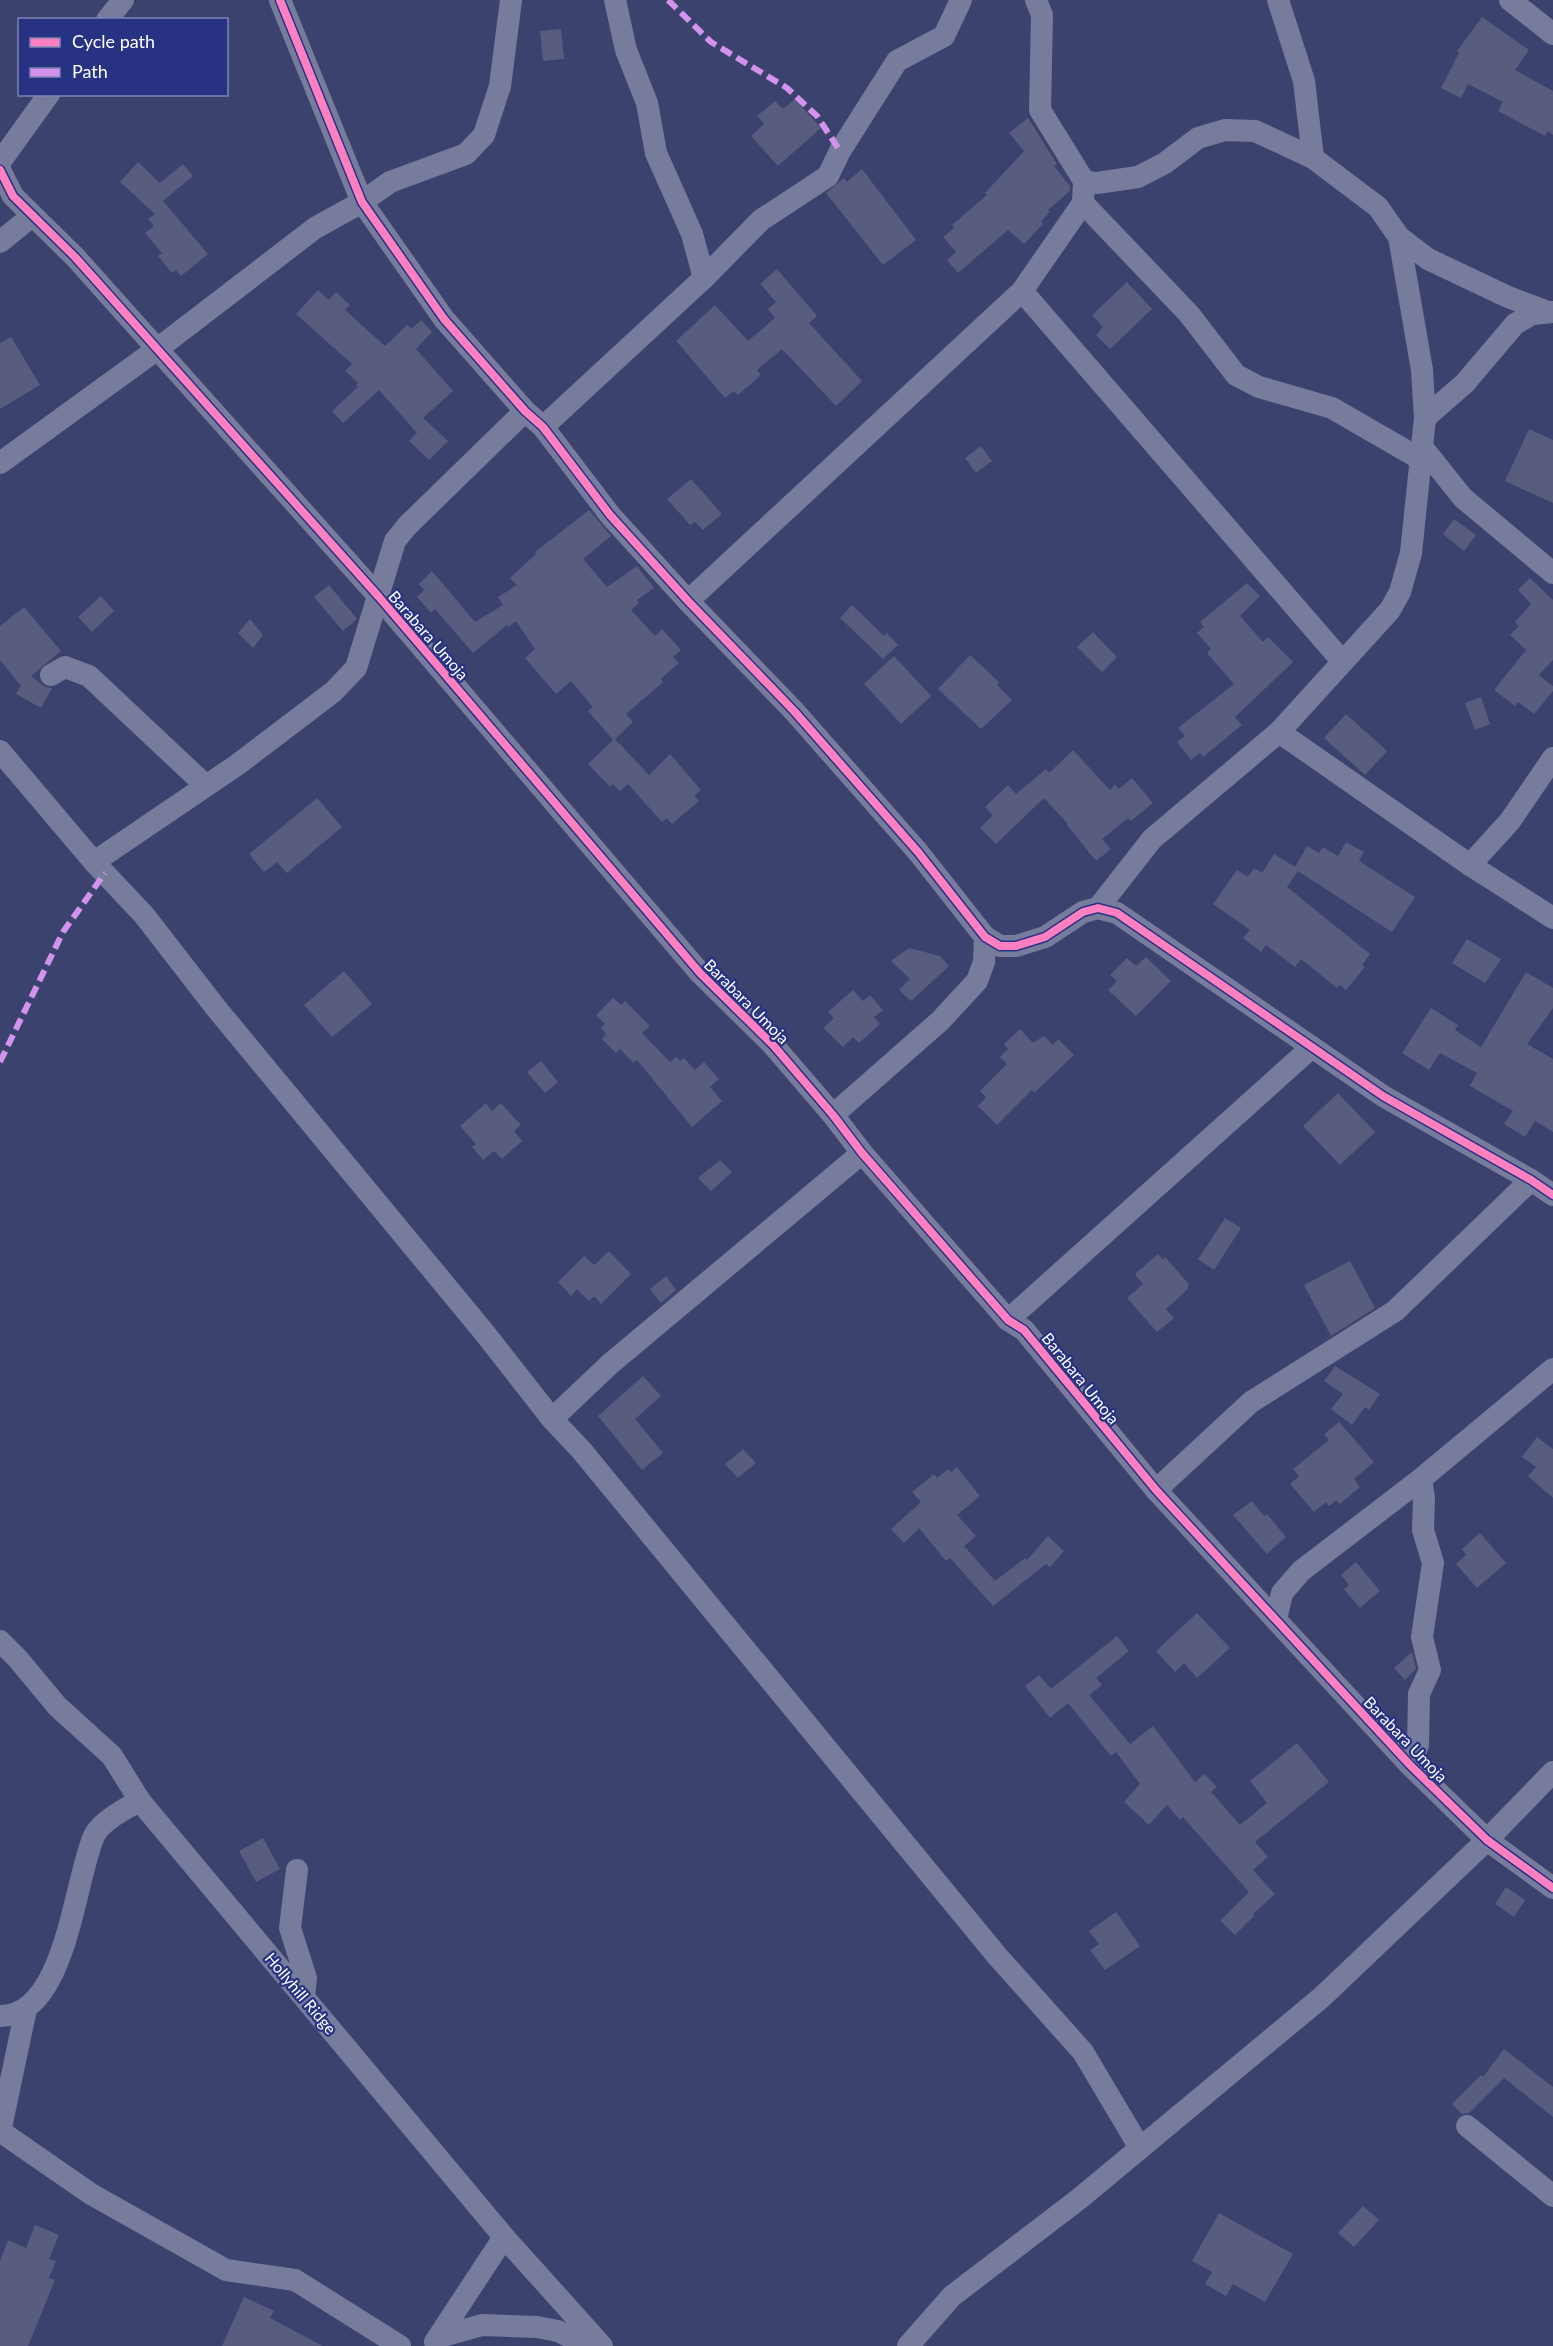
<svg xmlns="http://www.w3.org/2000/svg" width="1553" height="2346" viewBox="0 0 1553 2346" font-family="Lato,sans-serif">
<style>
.building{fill:#585c7f}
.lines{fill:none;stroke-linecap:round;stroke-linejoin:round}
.minor{stroke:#787c9c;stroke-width:22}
.quiet{stroke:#d193ec;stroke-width:6;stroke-dasharray:12 6;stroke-linecap:butt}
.cycleway-casing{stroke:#273283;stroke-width:11}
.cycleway{stroke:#ff80c0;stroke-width:8}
.labels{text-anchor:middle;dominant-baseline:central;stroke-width:4.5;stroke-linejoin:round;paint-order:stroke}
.street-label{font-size:16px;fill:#fff;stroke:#273283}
</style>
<rect width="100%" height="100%" fill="#3c426e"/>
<g class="building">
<path d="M1482 17 1529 50 1515 70 1553 91V135L1548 131 1545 136 1498 111 1503 102 1468 84 1461 98 1441 88 1459 53 1457 51Z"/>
<path d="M561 29 564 59 543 61 540 31Z"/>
<path d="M795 99 821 128 778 166 751 136 764 124 757 116 775 101 783 109Z"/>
<path d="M1028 118 1057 164 1054 166 1070 186V191L1048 210 1050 212 1041 221 1043 224 1024 244 1008 230 958 273 947 260 956 252 943 237 954 228 952 225 987 195 985 193 1024 151 1009 133Z"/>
<path d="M138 162 160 183 183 164 193 176 163 201 208 254 181 276 176 270 172 273 158 256 162 253 145 233 154 226 148 219 155 214 120 182Z"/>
<path d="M862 169 916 240 883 265 826 193 844 178 847 182Z"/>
<path d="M777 269 817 316 809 323 862 381 836 406 782 349 757 370 761 375 738 395 734 391 725 398 676 341 715 305 748 341 775 318 768 309 776 302 760 284Z"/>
<path d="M1127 282 1152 309 1110 349 1096 335 1103 327 1092 315Z"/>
<path d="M318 290 329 300 336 292 350 305 345 310 385 346 407 325 411 329 421 320 432 332 416 349 453 391 423 418 448 441 429 460 409 441 417 433 379 390 343 423 332 411 358 387 356 385 358 383 345 371 352 364 296 314Z"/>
<path d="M11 337 40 385 0 409V343Z"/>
<path d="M1529 429 1553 440V503L1505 481Z"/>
<path d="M981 446 992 461 976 473 965 458Z"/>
<path d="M691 479 722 514 703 530 695 522 690 525 667 499Z"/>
<path d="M589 510 611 536 583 559 607 587 637 566 654 588 637 600 639 603 631 610 655 636 662 629 681 650 673 657 679 663 661 679 663 682 626 714 633 722 615 739 649 775 670 754 701 790 694 796 699 801 672 824 667 818 662 822 628 784 620 791 613 784 610 787 588 764 613 740 588 711 593 707 571 681 556 694 525 658 535 649 516 621 508 627 507 625 473 653 435 609 431 613 417 597 424 590 419 584 432 571 475 622 503 605 498 597 517 585 510 578 536 554 535 552Z"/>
<path d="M1454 519 1476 535 1464 551 1443 534Z"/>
<path d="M1530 578 1553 600V660L1539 675 1553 686V691L1534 714 1518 702 1515 706 1494 690 1526 650 1510 635 1519 626 1515 622 1531 604 1518 590Z"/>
<path d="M1247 583 1260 596 1240 616 1263 642 1268 637 1293 662 1235 717 1242 725 1203 757 1200 753 1191 760 1177 742 1185 736 1178 728 1234 684 1207 653 1211 649 1197 633 1204 627 1200 622Z"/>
<path d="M329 585 357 619 343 631 314 597Z"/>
<path d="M101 596 114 611 92 632 78 617Z"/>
<path d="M852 605 884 636 887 633 898 645 883 659 840 618Z"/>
<path d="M24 607 61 651 31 676 45 687 52 688 41 708 16 694 21 686 0 660V626Z"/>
<path d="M250 619 263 635 253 648 238 633Z"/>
<path d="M1093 632 1117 657 1102 672 1077 647Z"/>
<path d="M970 655 999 682 997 685 1012 700 981 729 938 689Z"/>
<path d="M894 656 931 696 901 724 864 684Z"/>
<path d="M1481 697 1490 724 1475 730 1465 703Z"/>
<path d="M1346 714 1387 751 1365 775 1324 738Z"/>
<path d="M1073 750 1110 790 1115 785 1119 789 1132 778 1153 803 1131 821 1128 818 1102 839 1111 849 1096 861 1067 825 1068 824 1044 798 996 844 980 828 993 815 985 807 1008 785 1016 794 1046 769 1049 773Z"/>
<path d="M317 798 342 827 287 873 277 862 264 872 249 854Z"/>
<path d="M1346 842 1364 852 1359 861 1415 897 1392 932 1298 871 1287 887 1370 954 1362 965 1365 967 1346 990 1340 985 1337 988 1301 959 1295 967 1266 945 1261 952 1243 938 1250 930 1213 904 1237 870 1248 877 1254 868 1262 873 1274 854 1295 867 1307 846 1319 853 1323 847 1338 856Z"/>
<path d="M1467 939 1501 959 1485 983 1452 963Z"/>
<path d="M909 948 940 956 949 966 911 1001 899 990 910 979 891 961Z"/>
<path d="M1146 957 1171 981 1136 1016 1108 990 1117 981 1110 975 1127 958 1136 966Z"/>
<path d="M344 971 372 1004 332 1037 304 1005Z"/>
<path d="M1526 972 1553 988V1008L1527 1044 1553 1059V1132L1535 1121 1525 1137 1504 1124 1513 1111 1470 1086 1477 1073 1440 1053 1429 1070 1402 1053 1431 1008 1458 1025 1455 1030 1481 1047Z"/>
<path d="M853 990 863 1001 870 995 883 1010 874 1017 880 1024 859 1043 853 1037 843 1047 823 1028 834 1018 828 1012Z"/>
<path d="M613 998 621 1005 625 1001 650 1026 642 1033 670 1062 676 1057 680 1061 684 1058 695 1070 704 1062 719 1079 710 1087 722 1101 692 1127 637 1060 633 1063 620 1049 616 1053 602 1039 606 1034 601 1028 605 1024 596 1015Z"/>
<path d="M1020 1029 1033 1043 1044 1036 1053 1045 1058 1039 1074 1055 1034 1093 1032 1090 997 1125 978 1106 986 1097 980 1091 1007 1064 1000 1057 1008 1049 1004 1044Z"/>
<path d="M541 1061 558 1082 545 1093 527 1072Z"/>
<path d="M1338 1093 1375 1132 1340 1165 1303 1126Z"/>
<path d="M486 1103 492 1111 501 1103 521 1125 514 1131 522 1141 502 1159 494 1151 483 1160 472 1147 476 1144 460 1126Z"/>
<path d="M720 1160 732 1172 711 1191 698 1178Z"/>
<path d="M1225 1218 1241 1228 1214 1270 1198 1259Z"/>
<path d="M609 1251 631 1274 601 1304 594 1296 589 1301 577 1289 571 1296 558 1282 584 1256 594 1265Z"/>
<path d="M1158 1254 1163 1260 1165 1257 1188 1283V1289L1166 1309 1174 1318 1157 1332 1127 1298 1143 1284 1135 1274Z"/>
<path d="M1350 1261 1375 1308 1331 1336 1304 1285Z"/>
<path d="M666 1276 676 1290 661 1303 650 1289Z"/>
<path d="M1335 1366 1380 1394 1369 1410 1365 1407 1352 1425 1331 1409 1343 1394 1324 1381Z"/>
<path d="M643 1376 661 1396 635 1419 663 1453 642 1470 598 1416Z"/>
<path d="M1339 1422 1374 1462 1354 1479 1360 1487 1340 1504 1336 1500 1329 1506 1326 1502 1314 1512 1290 1484 1299 1476 1293 1469 1329 1440 1324 1434Z"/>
<path d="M1537 1437 1553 1449V1498L1528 1476 1536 1467 1522 1457Z"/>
<path d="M743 1449 756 1463 738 1478 725 1464Z"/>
<path d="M957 1467 980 1496 957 1515 976 1536 964 1546 995 1581 1025 1558 1027 1560 1048 1536 1064 1551 1050 1567 1046 1564 993 1606 950 1558 946 1561 919 1528 904 1543 891 1529 921 1502 912 1492 934 1474 937 1478 948 1469 951 1472Z"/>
<path d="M1252 1501 1264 1516 1267 1514 1286 1537 1267 1554 1233 1515Z"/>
<path d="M1480 1533 1506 1563 1477 1588 1456 1564 1466 1555 1462 1549Z"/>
<path d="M1356 1562 1380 1591 1360 1608 1344 1589 1349 1585 1341 1575Z"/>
<path d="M1197 1613 1230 1648 1197 1678 1184 1663 1175 1672 1156 1651Z"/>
<path d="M1117 1636 1129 1651 1096 1678 1102 1685 1089 1695 1130 1744 1153 1726 1195 1782 1204 1774 1217 1787 1211 1792 1240 1825 1267 1803 1250 1781 1297 1743 1329 1782 1255 1842 1268 1857 1253 1870 1275 1894 1253 1914 1254 1916 1235 1935 1220 1921 1249 1892 1183 1817 1180 1820 1167 1805 1149 1825 1124 1802 1140 1784 1116 1752 1111 1756 1068 1703 1050 1718 1025 1686 1039 1675 1051 1689Z"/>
<path d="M1412 1652 1416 1669 1405 1680 1394 1668Z"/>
<path d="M263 1838 280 1869 256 1882 239 1851Z"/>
<path d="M1506 1887 1525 1900 1514 1917 1495 1904Z"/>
<path d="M1116 1912 1140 1946 1105 1970 1090 1950 1099 1944 1089 1931Z"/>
<path d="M1504 2049 1553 2087V2117L1504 2078 1469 2113 1462 2114 1452 2104 1481 2075 1483 2077Z"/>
<path d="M1363 2206 1379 2220 1354 2247 1338 2233Z"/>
<path d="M1219 2213 1293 2254 1265 2302 1233 2284 1226 2296 1205 2284 1212 2272 1192 2261Z"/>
<path d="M35 2225 59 2235 49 2259 56 2261 49 2278 55 2280 28 2346H0V2261L8 2240 26 2248Z"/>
<path d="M244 2297 274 2311 270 2318 323 2346H222Z"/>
</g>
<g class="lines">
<g class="minor">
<path d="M280 0 362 202 444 319 525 411 543 427 610 515 688 601 794 711 918 852 985 937 1000 946H1016L1045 937 1083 912 1098 908 1117 913 1383 1096 1531 1180 1553 1195"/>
<path d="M615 0 626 50 647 103 656 153 692 234 704 278"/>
<path d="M1036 0 1042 15 1040 110 1084 181 1097 183 1138 177 1165 163 1198 138 1225 130 1255 131 1313 158 1378 207 1399 237 1428 259 1508 297 1548 312"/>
<path d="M1278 0 1304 81 1313 158"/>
<path d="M1510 0 1553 34"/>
<path d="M107 20 123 0"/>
<path d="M0 162 49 94"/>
<path d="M0 170 13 196 75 257 379 597 700 973 773 1045 833 1115 862 1153 1008 1320 1024 1330 1156 1490 1410 1765 1487 1840 1553 1888"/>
<path d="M1083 203 1189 314 1236 375 1259 387 1332 408 1422 460"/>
<path d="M0 242 32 216"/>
<path d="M1022 291 1342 661"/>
<path d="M1425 418 1465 383 1515 324 1532 314 1552 312"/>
<path d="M543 427 704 278 761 220 828 176 840 151 897 61 944 36 961 0"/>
<path d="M1423 448 1463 498 1553 573"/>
<path d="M0 463 156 350 315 228 362 202 390 182 466 154 484 135 500 86 511 0"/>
<path d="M688 601 1022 291 1083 203 1084 181"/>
<path d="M51 675 65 667 89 676 205 785"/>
<path d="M1279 732 1470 865 1553 918"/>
<path d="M0 751 94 862 144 915 216 1008 483 1331 552 1419 582 1451 998 1957 1083 2052 1140 2148"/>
<path d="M94 862 237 765 333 692 356 668 395 541 407 526 525 411"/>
<path d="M1470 865 1510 821 1553 758"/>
<path d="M1098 908 1152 839 1279 732 1390 610 1400 592 1411 553 1425 418 1422 370 1399 237"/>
<path d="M833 1115 940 1021 977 981 984 962 985 937"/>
<path d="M1008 1320 1312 1047"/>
<path d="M552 1419 610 1364 862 1153"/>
<path d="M1156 1490 1251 1402 1395 1311 1531 1180"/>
<path d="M1276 1620 1282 1593 1301 1571 1421 1479 1553 1369"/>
<path d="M0 1641 18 1659 57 1706 112 1756 140 1801 504 2237 602 2346"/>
<path d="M1410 1765 1418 1745 1419 1694 1430 1670 1422 1637 1433 1563 1423 1530 1424 1498 1421 1479"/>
<path d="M297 1870 290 1928 306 1978 304 1996"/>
<path d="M0 2016C66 2017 74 1881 94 1836 100 1822 127 1807 140 1801"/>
<path d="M1467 2126 1553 2196"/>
<path d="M0 2131 91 2194 226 2270 295 2280 400 2346"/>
<path d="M0 2132 26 2009"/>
<path d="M439 2337 482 2325 537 2327 558 2331 588 2346"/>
<path d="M435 2342 504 2237"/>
<path d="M908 2346 952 2296 1079 2199 1322 1997 1487 1840 1553 1772"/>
</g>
<g class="quiet">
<path d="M668 0 711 42 787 88 817 116 840 151"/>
<path d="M0 1062 63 932 105 873"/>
</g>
<g class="cycleway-casing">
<g id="cycleway">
<path d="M280 0 362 202 444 319 525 411 543 427 610 515 688 601 794 711 918 852 985 937 1000 946H1016L1045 937 1083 912 1098 908 1117 913 1383 1096 1531 1180 1553 1195"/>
<path d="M0 170 13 196 75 257 379 597 700 973 773 1045 833 1115 862 1153 1008 1320 1024 1330 1156 1490 1410 1765 1487 1840 1553 1888"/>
</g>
</g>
<use href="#cycleway" class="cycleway"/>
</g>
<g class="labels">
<g class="street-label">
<text transform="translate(429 635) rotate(49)">Barabara Umoja</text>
<text transform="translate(747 1001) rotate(45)">Barabara Umoja</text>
<text transform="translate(1081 1378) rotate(51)">Barabara Umoja</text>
<text transform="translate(1406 1739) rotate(46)">Barabara Umoja</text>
<text transform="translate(301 1993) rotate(50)">Hollyhill Ridge</text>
</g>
</g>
<rect x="18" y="18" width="210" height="78" fill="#273283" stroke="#7d84b5" stroke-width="1.5"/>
<rect x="30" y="38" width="30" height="9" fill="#ff80c0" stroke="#7d84b5" stroke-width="1.5"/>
<text x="72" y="48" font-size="18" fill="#ffffff">Cycle path</text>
<rect x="30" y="68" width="30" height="9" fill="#d193ec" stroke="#7d84b5" stroke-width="1.5"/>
<text x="72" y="78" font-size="18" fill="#ffffff">Path</text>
</svg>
